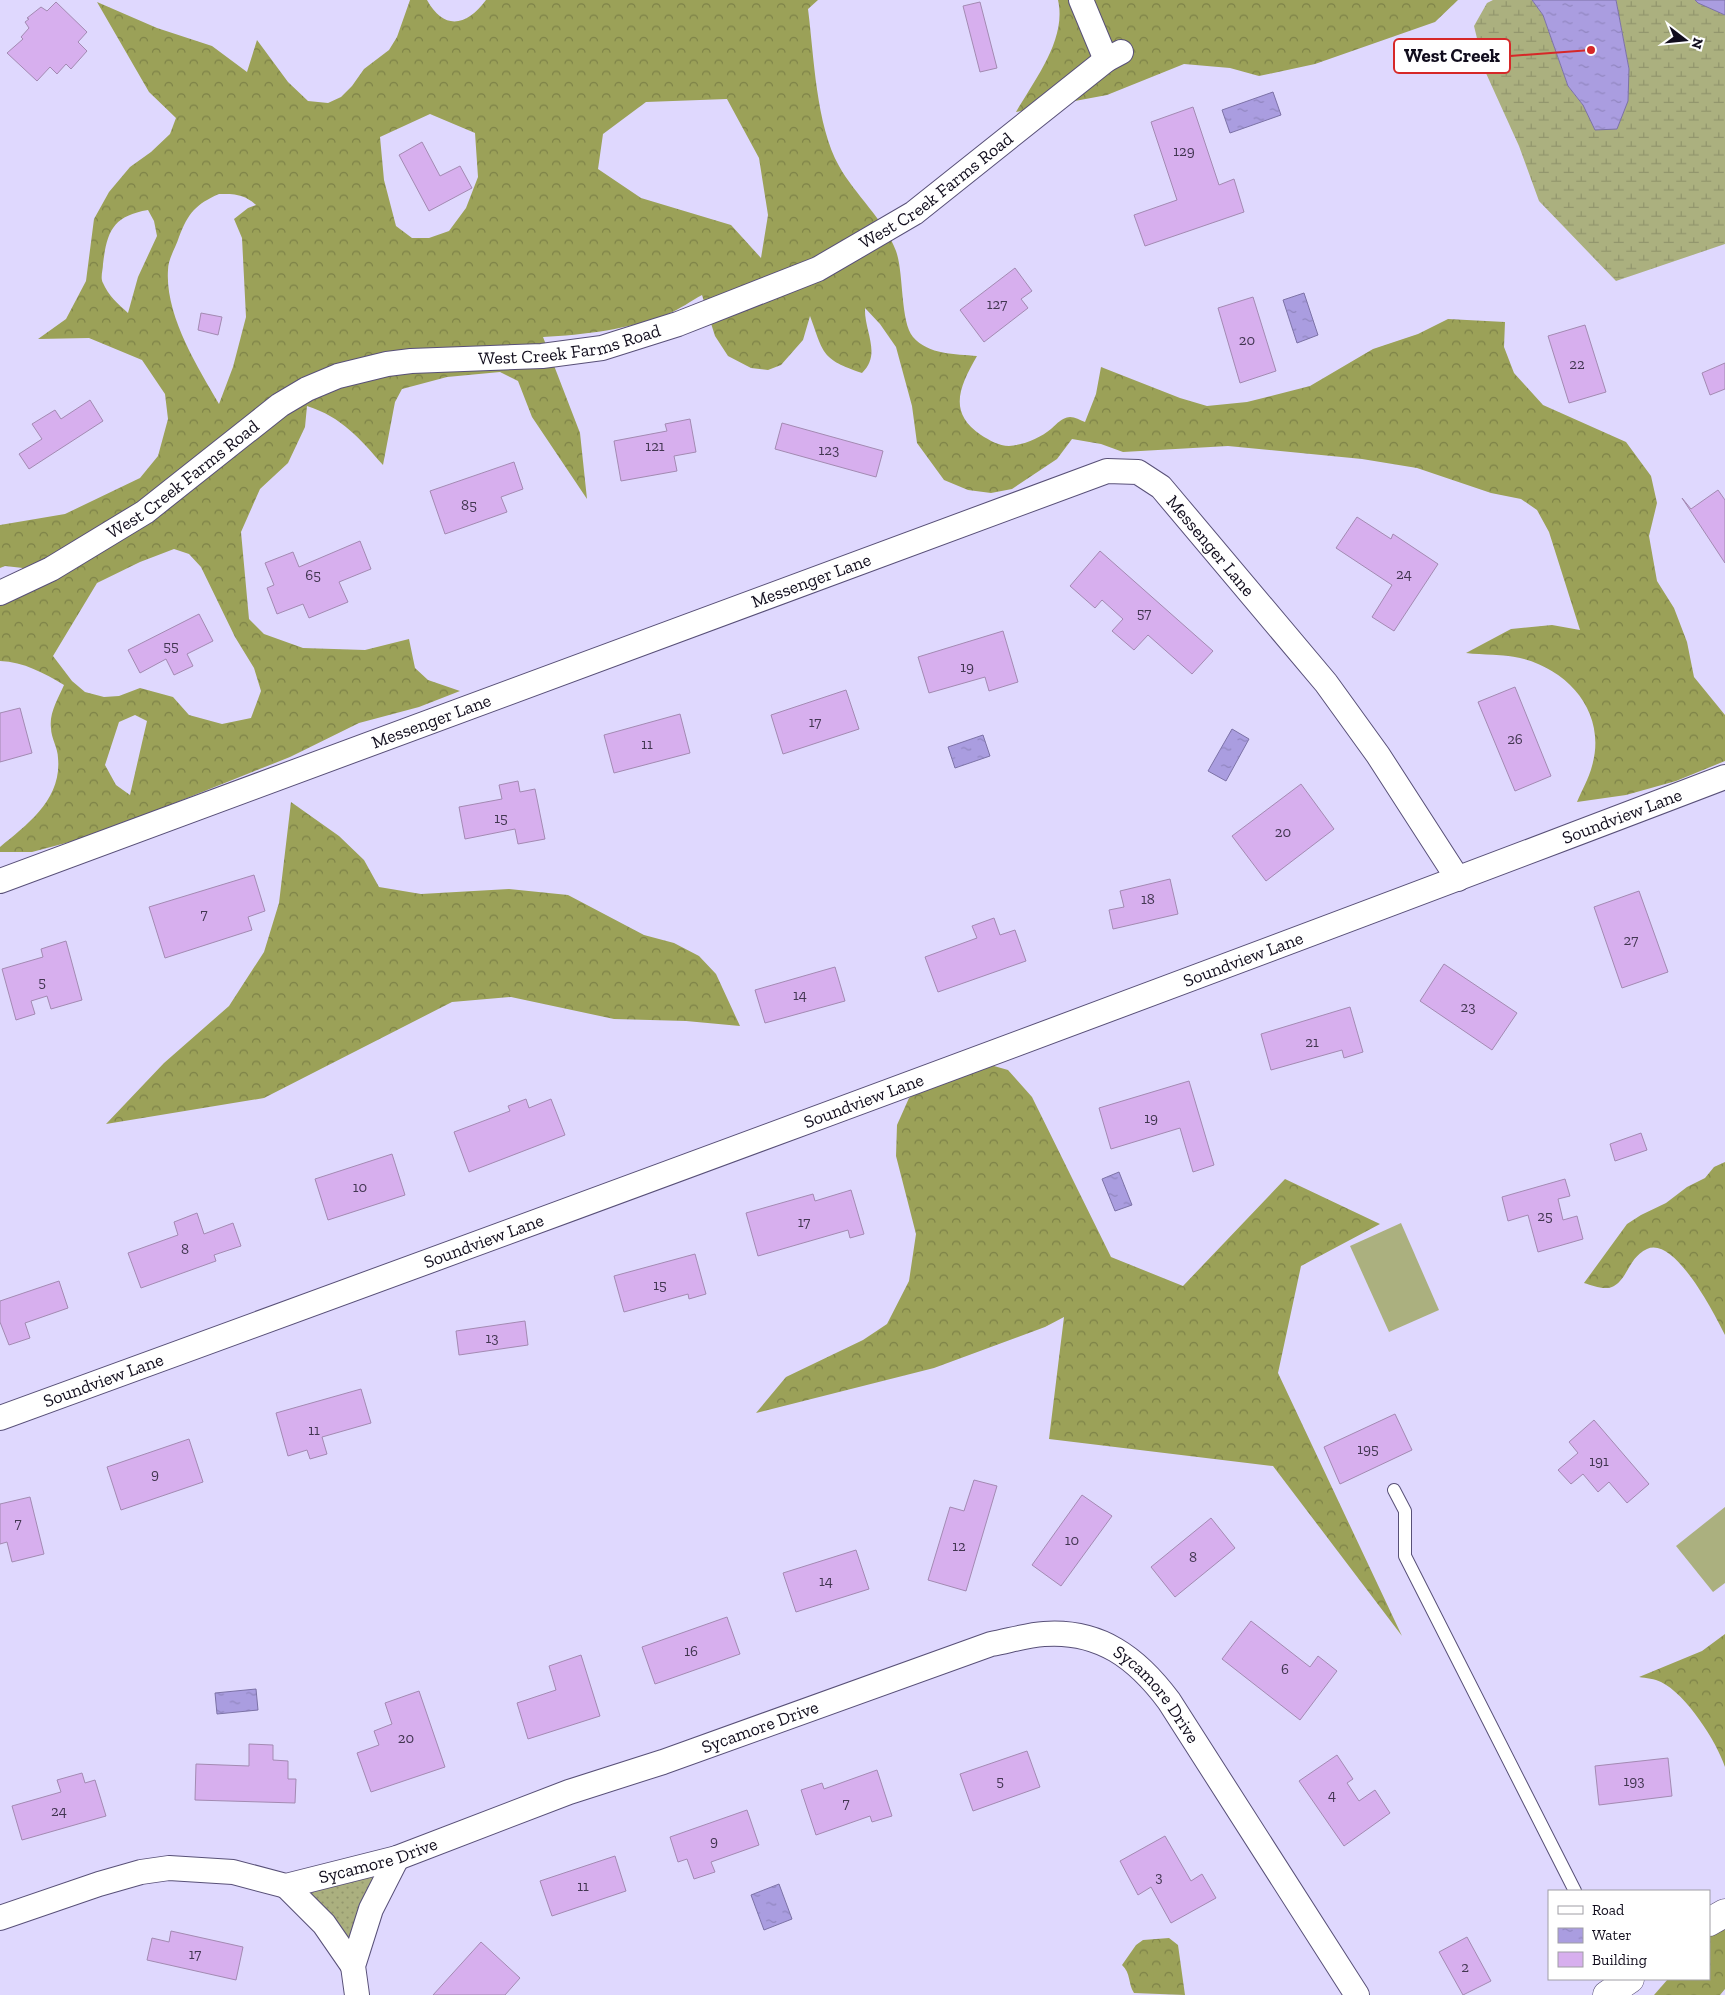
<svg xmlns="http://www.w3.org/2000/svg" width="1725" height="1995" viewBox="0 0 1725 1995" font-family="'Zilla Slab',serif">
<style>
.grass{fill:url(#grass-dots)}
.forest{fill:url(#forest-crowns);fill-rule:evenodd}
.wetland{fill:url(#wetland-marsh)}
.pitch{fill:#abb07f}
.water{fill:url(#water-ripples);stroke:#7c72a6}
.building{fill:#d7afee;stroke:#a38ab2}
.lines{fill:none;stroke-linecap:round;stroke-linejoin:round}
.lane-casing{stroke:#585078;stroke-width:14}
.street-casing{stroke:#585078;stroke-width:26}
.secondary-casing{stroke:#585078;stroke-width:29}
.lane{stroke:#fff;stroke-width:12}
.street{stroke:#fff;stroke-width:24}
.secondary{stroke:#fff;stroke-width:28}
.labels{text-anchor:middle;dominant-baseline:central;stroke-width:4;stroke-linejoin:round;paint-order:stroke}
.number-label{font-size:15px;fill:#423651}
.street-label{font-size:18px;fill:#110d1d;stroke:#fff}
.leader{fill:none;stroke:#d62828;stroke-width:2}
.callout-dot{fill:#d62828;stroke:#fff;stroke-width:2}
.callout{fill:#fff;stroke:#d62828;stroke-width:2}
.callout-label{font-size:19px;text-anchor:middle;font-weight:bold;fill:#110d1d}
</style>
<defs>
<pattern id="grass-dots" width="8" height="8" patternUnits="userSpaceOnUse" patternTransform="scale(1.25)"><rect width="8" height="8" fill="#abb07f"/><path d="M2 2h.1M6 6h.1" fill="none" stroke="#92966d" stroke-width="1.8" stroke-linecap="round"/></pattern>
<pattern id="forest-crowns" width="20" height="18" patternUnits="userSpaceOnUse" patternTransform="scale(1.25)"><rect width="20" height="18" fill="#9ba158"/><path d="M2 6a3 3 0 1 1 6 0M12 15a3 3 0 1 1 6 0" fill="none" stroke="#7d8248"/></pattern>
<pattern id="wetland-marsh" width="20" height="14" patternUnits="userSpaceOnUse" patternTransform="scale(1.25)"><rect width="20" height="14" fill="#abb07f"/><path d="M1 5h8M5 5V1M11 12h8M15 12V8" fill="none" stroke="#92966d"/></pattern>
<pattern id="water-ripples" width="26" height="14" patternUnits="userSpaceOnUse" patternTransform="scale(1.25)"><rect width="26" height="14" fill="#aa9de0"/><path d="M2 4q2-2 4 0t4 0M15 11q2-2 4 0t4 0" fill="none" stroke="#9186c0"/></pattern>
</defs>
<rect width="100%" height="100%" fill="#dfd8fe"/>
<path class="grass" d="M380 1870 350 1948 302 1891Z"/>
<g class="forest">
<path d="M410 0H427C444 31 467 26 486 0H818L808 9C814 56 816 125 839 166 855 195 884 219 896 251 904 273 900 321 913 337 929 355 955 354 977 356 960 386 947 412 981 435 989 440 999 446 1009 446 1024 445 1040 438 1051 429 1058 423 1061 418 1070 417 1075 417 1080 420 1085 422L1096 394 1101 367 1180 398 1207 406 1247 402 1310 386 1373 349 1418 334 1448 319 1505 322 1504 347 1514 373 1543 405 1626 442 1651 476 1657 503 1649 536 1657 581 1674 608 1687 642 1694 677 1725 715V761L1676 781 1626 795 1577 802C1582 790 1589 778 1592 766 1607 714 1570 670 1520 658 1503 654 1483 655 1466 653L1511 629 1552 625 1580 630 1549 532 1537 510 1521 499 1491 493 1417 468 1362 459 1228 446 1123 452 1101 444 1072 439 1057 459 1012 489 991 493 968 490 944 480 917 443 912 406 896 347 880 324 865 308C864 331 882 354 862 373 821 359 824 354 810 316L803 340 781 365 768 370 751 368 728 356 715 336 702 295C691 301 680 309 668 314 631 329 583 335 543 337L580 433 587 499 532 417 518 381 500 372 447 377 402 389 395 402 383 465C360 439 342 417 307 406L305 427 288 463 260 489 241 532 249 619 264 634 303 648 365 650 409 639 415 668 428 680 460 691 419 707 359 723 290 757 92 836 32 852H0V847C28 824 62 799 58 758 58 748 51 738 51 728 49 713 58 699 64 685 44 673 24 662 0 661V596L23 568 5 566 0 568V525L65 514 140 478 158 456 168 419 165 394 142 360 89 338 38 339 66 319 86 281 94 219 109 192 130 167 151 152 170 134 176 118 149 92 97 2 157 28 212 46 247 72 257 40 288 82 308 101 328 103 341 97 352 86 364 69 389 50 397 37ZM727 99 759 158 768 215 761 258 731 225 641 198 598 169 603 134 646 102ZM430 114 475 133 478 177 466 208 449 231 429 238H412L396 226 384 180 380 137ZM219 194C235 194 244 194 256 205L248 208 234 219 242 238 246 317 233 367 219 404C197 366 165 315 168 270 168 259 176 247 179 237 188 213 196 204 219 194ZM148 210 154 221 157 236 138 277 128 313C118 304 108 295 103 283 100 278 103 270 103 264 107 231 113 216 148 210ZM174 549 189 554 201 567 235 637 254 668 261 691 251 718 222 724 189 715 173 697 140 688 119 696 104 697 85 692 72 681 53 656 97 583 140 562ZM135 715 147 721 130 795 116 785 105 765 119 722Z"/>
<path d="M1058 0H1458L1435 22 1315 64 1259 76 1230 68 1184 64 1107 95 1016 112C1035 79 1067 39 1058 0Z"/>
<path d="M291 802 339 836 364 860 379 887 421 894 509 889 568 895 644 935 674 943 699 956 716 974 740 1026 686 1021 614 1019 511 997 452 1002 264 1098 106 1124 164 1063 229 1006 264 952 279 903Z"/>
<path d="M987 1064 1008 1070 1032 1097 1111 1257 1183 1286 1285 1179 1380 1224 1301 1266 1278 1373 1402 1636 1273 1466 1049 1439 1064 1317 1045 1327 934 1368 756 1413 786 1377 863 1340 887 1324 909 1281 916 1234 896 1156 897 1125 909 1098 939 1079Z"/>
<path d="M1725 1162V1335C1715 1315 1675 1236 1647 1249 1629 1257 1628 1278 1614 1286 1605 1291 1594 1286 1584 1283L1627 1224 1641 1215 1666 1203 1687 1187 1705 1178 1714 1167Z"/>
<path d="M1725 1634V1767C1717 1742 1686 1694 1661 1682 1655 1679 1646 1678 1639 1677L1702 1651Z"/>
<path d="M1725 1922V1989L1720 1995H1654L1668 1979H1709V1936Z"/>
<path d="M1169 1938 1178 1945 1185 1995 1134 1993C1128 1984 1131 1973 1122 1965L1136 1945 1143 1940Z"/>
</g>
<path class="wetland" d="M1493 0H1532L1543 15 1568 86 1583 105 1629 69 1616 0H1695L1725 15V244L1616 281 1539 201 1519 146 1485 71 1474 26 1487 3Z"/>
<g class="pitch">
<path d="M1401 1223 1439 1310 1389 1332 1350 1246Z"/>
<path d="M1725 1507V1583L1713 1592 1676 1546Z"/>
</g>
<g class="water">
<path d="M1532 0H1616L1629 69 1628 101 1617 129 1595 130 1583 105 1568 86 1543 15Z"/>
<path d="M1695 0H1725V15L1698 3Z"/>
<path d="M1273 92 1281 115 1230 133 1222 110Z"/>
<path d="M1304 293 1318 335 1297 343 1283 300Z"/>
<path d="M1232 729 1249 739 1226 781 1208 771Z"/>
<path d="M983 735 990 756 955 768 948 747Z"/>
<path d="M1119 1172 1132 1205 1115 1211 1102 1179Z"/>
<path d="M256 1689 258 1710 217 1714 215 1693Z"/>
<path d="M779 1884 792 1919 764 1930 751 1895Z"/>
</g>
<g class="building">
<path d="M56 2 87 32 78 42 87 51 71 69 66 64 57 74 50 67 37 81 7 53 23 39 21 37 29 28 25 22 29 19 27 18 41 7 47 11Z"/>
<path d="M980 2 997 68 980 72 963 6Z"/>
<path d="M1193 107 1219 185 1234 179 1244 212 1145 246 1134 215 1177 200 1151 122Z"/>
<path d="M422 142 440 176 460 166 472 188 429 211 399 155Z"/>
<path d="M1015 268 1032 291 1021 299 1028 308 984 342 960 310Z"/>
<path d="M1253 297 1276 371 1240 383 1218 308Z"/>
<path d="M201 313 222 317 218 335 198 330Z"/>
<path d="M1585 325 1606 392 1569 403 1548 336Z"/>
<path d="M1725 363V389L1710 395 1702 373Z"/>
<path d="M90 400 103 421 29 469 19 454 42 439 32 424 55 410 61 419Z"/>
<path d="M690 419 696 452 674 456 677 471 621 481 614 441 667 431 665 424Z"/>
<path d="M782 423 883 451 876 477 775 449Z"/>
<path d="M514 462 523 489 501 497 507 512 445 534 430 491Z"/>
<path d="M1718 490 1725 500V563L1682 498 1691 509Z"/>
<path d="M1357 517 1391 539 1393 534 1438 564 1394 631 1372 617 1392 585 1336 548Z"/>
<path d="M360 541 371 569 339 582 348 602 309 618 303 604 277 614 267 588 274 585 265 563 293 552 299 567Z"/>
<path d="M1100 551 1213 651 1192 674 1148 635 1134 650 1112 631 1123 619 1102 600 1095 608 1070 586Z"/>
<path d="M199 614 213 641 187 654 193 666 174 675 166 659 140 673 128 650Z"/>
<path d="M1003 631 1018 682 989 691 985 677 929 693 918 657Z"/>
<path d="M1515 687 1551 776 1515 791 1478 702Z"/>
<path d="M846 690 859 729 783 754 771 715Z"/>
<path d="M20 708 32 753 0 762V713Z"/>
<path d="M680 714 690 753 614 773 604 735Z"/>
<path d="M518 781 520 792 535 789 545 839 518 844 515 829 465 839 459 807 502 799 499 785Z"/>
<path d="M1301 784 1334 829 1266 881 1232 836Z"/>
<path d="M254 875 265 911 248 917 252 930 165 958 149 907Z"/>
<path d="M1170 879 1178 914 1113 929 1109 910 1124 907 1120 891Z"/>
<path d="M1639 891 1668 972 1622 988 1594 907Z"/>
<path d="M994 918 1000 935 1015 930 1026 961 938 992 925 957 977 938 972 926Z"/>
<path d="M66 941 82 1000 51 1009 47 996 31 1001 35 1014 16 1020 2 969 43 957 41 949Z"/>
<path d="M1444 964 1517 1013 1492 1050 1420 1001Z"/>
<path d="M835 967 845 1001 765 1023 755 990Z"/>
<path d="M1350 1007 1363 1052 1344 1058 1342 1050 1271 1070 1261 1034Z"/>
<path d="M1189 1081 1214 1165 1193 1172 1180 1128 1111 1149 1099 1108Z"/>
<path d="M526 1099 529 1108 551 1099 565 1135 469 1172 454 1132 510 1111 508 1106Z"/>
<path d="M1641 1133 1647 1150 1615 1161 1610 1144Z"/>
<path d="M392 1154 405 1195 328 1220 315 1179Z"/>
<path d="M1565 1179 1570 1196 1558 1199 1563 1220 1577 1216 1583 1239 1538 1252 1528 1215 1508 1221 1502 1197Z"/>
<path d="M851 1190 864 1234 850 1238 848 1230 758 1256 746 1213 813 1194 815 1201Z"/>
<path d="M197 1213 204 1234 233 1223 241 1246 214 1255 216 1261 141 1288 128 1253 178 1235 174 1222Z"/>
<path d="M695 1254 706 1294 689 1299 688 1294 624 1312 614 1276Z"/>
<path d="M59 1281 68 1308 25 1323 30 1338 9 1345 0 1322V1301Z"/>
<path d="M525 1321 528 1345 459 1355 456 1331Z"/>
<path d="M361 1389 371 1423 322 1437 327 1454 310 1459 307 1450 288 1456 276 1413Z"/>
<path d="M1395 1414 1412 1450 1340 1484 1324 1447Z"/>
<path d="M1594 1420 1649 1484 1627 1503 1609 1482 1598 1492 1583 1474 1571 1484 1558 1470 1578 1453 1569 1442Z"/>
<path d="M189 1439 203 1482 121 1510 107 1467Z"/>
<path d="M974 1480 997 1486 966 1591 928 1580 950 1507 964 1511Z"/>
<path d="M1082 1495 1112 1516 1061 1586 1032 1565Z"/>
<path d="M30 1497 44 1554 12 1562 7 1542 0 1544V1504Z"/>
<path d="M1211 1518 1235 1548 1175 1597 1151 1567Z"/>
<path d="M856 1550 869 1589 796 1612 783 1573Z"/>
<path d="M727 1617 740 1654 655 1684 642 1647Z"/>
<path d="M1251 1621 1310 1667 1318 1656 1337 1671 1300 1720 1222 1659Z"/>
<path d="M581 1655 600 1716 528 1739 517 1703 556 1690 549 1666Z"/>
<path d="M419 1691 445 1767 371 1792 357 1753 379 1745 374 1731 392 1724 385 1703Z"/>
<path d="M249 1744 273 1745V1760L288 1761V1779H296L295 1803 195 1800 196 1764 249 1766Z"/>
<path d="M1027 1751 1040 1787 973 1811 960 1774Z"/>
<path d="M1337 1755 1353 1779 1347 1783 1359 1801 1375 1790 1390 1813 1344 1846 1299 1781Z"/>
<path d="M1668 1758 1672 1796 1599 1805 1595 1766Z"/>
<path d="M877 1770 892 1816 872 1822 870 1816 816 1835 801 1790 822 1783 824 1789Z"/>
<path d="M82 1773 85 1783 95 1780 106 1816 22 1840 12 1806 61 1792 57 1780Z"/>
<path d="M747 1810 759 1845 711 1862 715 1872 694 1879 687 1859 678 1862 670 1837Z"/>
<path d="M1165 1836 1191 1881 1202 1874 1216 1898 1171 1923 1151 1887 1138 1895 1120 1861Z"/>
<path d="M615 1856 626 1891 552 1916 540 1881Z"/>
<path d="M171 1931 243 1947 236 1980 147 1960 152 1938 169 1942Z"/>
<path d="M1467 1937 1491 1981 1463 1995 1439 1952Z"/>
<path d="M481 1942 520 1978 505 1995H433Z"/>
</g>
<g class="lines">
<g class="lane-casing">
<path id="lane" d="M1394 1490 1405 1511V1556L1575 1891"/>
</g>
<g class="street-casing">
<g id="street">
<path d="M1081 0 1106 60"/>
<path id="s1" d="M0 593 51 569 145 512 280 405 307 389 338 376 387 364 411 361 542 356 602 348 678 324 818 269 914 213 1106 60 1121 52"/>
<path id="s2" d="M0 881 1107 471 1138 472 1161 487 1326 683 1378 755 1458 879"/>
<path id="s3" d="M0 1418C576 1208 1152 996 1725 777"/>
<path d="M286 1886 324 1924 353 1966"/>
<path id="s4" d="M0 1918 99 1884 141 1872 169 1868 233 1872 286 1886 397 1858 569 1792 663 1762 991 1644C1008 1641 1027 1635 1044 1634 1100 1630 1137 1658 1169 1701L1357 1995"/>
<path d="M357 1995 353 1966 371 1909 397 1858"/>
</g>
</g>
<g class="secondary-casing">
<g id="secondary">
<path d="M1709 1922 1725 1913"/>
<path d="M1607 1995 1630 1979"/>
</g>
</g>
<use href="#lane" class="lane"/>
<use href="#street" class="street"/>
<use href="#secondary" class="secondary"/>
</g>
<g class="labels">
<g class="number-label">
<text x="1184" y="151">129</text>
<text x="997" y="304">127</text>
<text x="1247" y="340">20</text>
<text x="1577" y="364">22</text>
<text x="655" y="446">121</text>
<text x="829" y="450">123</text>
<text x="469" y="505">85</text>
<text x="1404" y="574">24</text>
<text x="313" y="575">65</text>
<text x="1144" y="613">57</text>
<text x="171" y="646">55</text>
<text x="967" y="667">19</text>
<text x="815" y="722">17</text>
<text x="1515" y="739">26</text>
<text x="647" y="744">11</text>
<text x="501" y="818">15</text>
<text x="1283" y="832">20</text>
<text x="1148" y="899">18</text>
<text x="204" y="914">7</text>
<text x="1631" y="940">27</text>
<text x="42" y="982">5</text>
<text x="800" y="995">14</text>
<text x="1468" y="1007">23</text>
<text x="1312" y="1042">21</text>
<text x="1151" y="1118">19</text>
<text x="360" y="1187">10</text>
<text x="1545" y="1216">25</text>
<text x="804" y="1222">17</text>
<text x="185" y="1249">8</text>
<text x="660" y="1285">15</text>
<text x="492" y="1338">13</text>
<text x="314" y="1430">11</text>
<text x="1368" y="1449">195</text>
<text x="1599" y="1461">191</text>
<text x="155" y="1474">9</text>
<text x="18" y="1523">7</text>
<text x="1072" y="1540">10</text>
<text x="959" y="1546">12</text>
<text x="1193" y="1557">8</text>
<text x="826" y="1581">14</text>
<text x="691" y="1651">16</text>
<text x="1285" y="1669">6</text>
<text x="406" y="1738">20</text>
<text x="1000" y="1781">5</text>
<text x="1634" y="1781">193</text>
<text x="1332" y="1795">4</text>
<text x="846" y="1803">7</text>
<text x="59" y="1811">24</text>
<text x="714" y="1841">9</text>
<text x="1159" y="1877">3</text>
<text x="583" y="1886">11</text>
<text x="195" y="1954">17</text>
<text x="1465" y="1967">2</text>
</g>
<g class="street-label">
<text stroke="none"><textPath href="#s1" startOffset="1042">West Creek Farms Road</textPath></text>
<text stroke="none"><textPath href="#s1" startOffset="638">West Creek Farms Road</textPath></text>
<text stroke="none"><textPath href="#s1" startOffset="216">West Creek Farms Road</textPath></text>
<text stroke="none"><textPath href="#s2" startOffset="1316">Messenger Lane</textPath></text>
<text stroke="none"><textPath href="#s2" startOffset="865">Messenger Lane</textPath></text>
<text stroke="none"><textPath href="#s2" startOffset="460">Messenger Lane</textPath></text>
<text stroke="none"><textPath href="#s3" startOffset="1730">Soundview Lane</textPath></text>
<text stroke="none"><textPath href="#s3" startOffset="1325">Soundview Lane</textPath></text>
<text stroke="none"><textPath href="#s3" startOffset="920">Soundview Lane</textPath></text>
<text stroke="none"><textPath href="#s3" startOffset="515">Soundview Lane</textPath></text>
<text stroke="none"><textPath href="#s3" startOffset="110">Soundview Lane</textPath></text>
<text stroke="none"><textPath href="#s4" startOffset="1231">Sycamore Drive</textPath></text>
<text stroke="none"><textPath href="#s4" startOffset="796">Sycamore Drive</textPath></text>
<text stroke="none"><textPath href="#s4" startOffset="391">Sycamore Drive</textPath></text>
</g>
</g>
<path class="leader" d="M1591 50L1510 56"/>
<circle class="callout-dot" cx="1591" cy="50" r="5"/>
<rect class="callout" x="1394" y="39" width="116" height="34" rx="5"/>
<g class="callout-label">
<text x="1452" y="62">West Creek</text>
</g>
<rect x="1548" y="1890" width="162" height="90" fill="#ffffff" stroke="#a09ea5"/>
<rect x="1558" y="1906" width="25" height="8" fill="#ffffff" stroke="#a09ea5"/>
<text x="1592" y="1915" font-size="15" fill="#110d1d">Road</text>
<rect x="1558" y="1928" width="25" height="15" fill="url(#water-ripples)" stroke="#a09ea5"/>
<text x="1592" y="1940" font-size="15" fill="#110d1d">Water</text>
<rect x="1558" y="1952" width="25" height="15" fill="#d7afee" stroke="#a09ea5"/>
<text x="1592" y="1965" font-size="15" fill="#110d1d">Building</text>
<g transform="translate(1685 40) rotate(106)" stroke="#ffffff" stroke-width="4" paint-order="stroke">
<path d="M0-4L9 19L0 12L-9 19Z" fill="#110d1d"/>
<text y="-8" font-size="14" font-weight="bold" text-anchor="middle" fill="#110d1d">N</text>
</g>
</svg>
